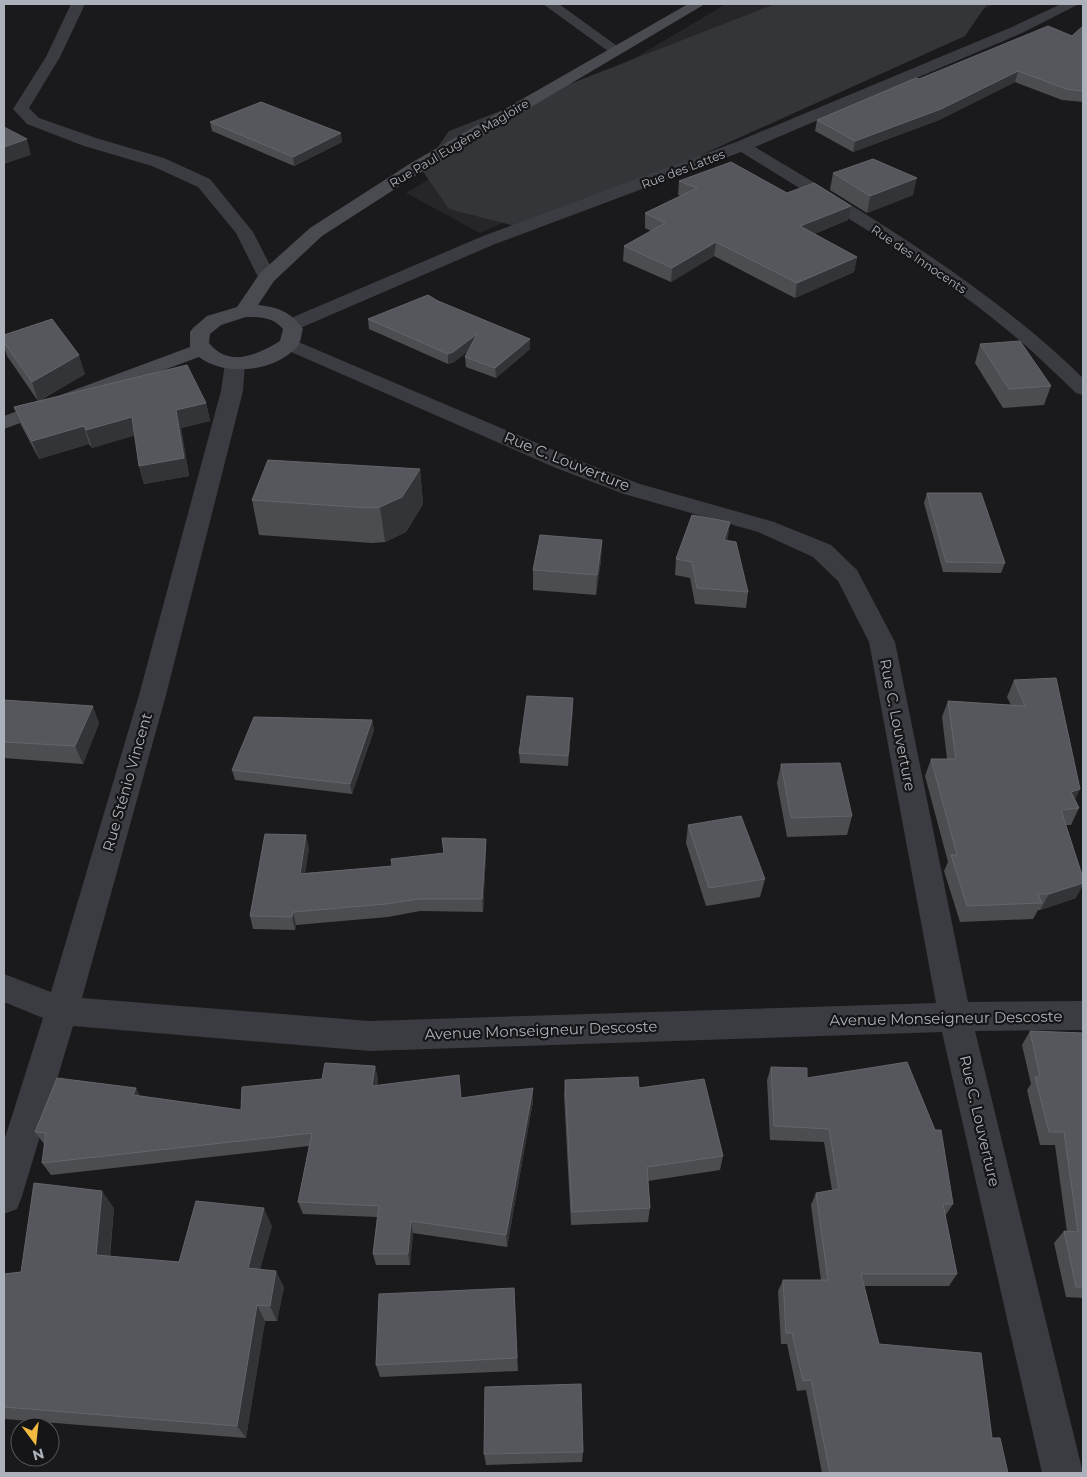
<svg xmlns="http://www.w3.org/2000/svg" width="1087" height="1477" viewBox="0 0 1087 1477" font-family="Montserrat,sans-serif">
<style>
.built{fill:#262629}
.lines{fill:none;stroke-linecap:round;stroke-linejoin:round}
.runway{fill:#343539;fill-rule:evenodd}
.minor{fill:#3b3c41;fill-rule:evenodd}
.secondary{fill:#494b51;fill-rule:evenodd}
.wall{fill:#4b4d51}
.shaded-wall{fill:#333437}
.building{fill:#56575c;stroke:#64656b}
.labels{text-anchor:middle;dominant-baseline:central;stroke-width:4.5;stroke-linejoin:round;paint-order:stroke}
.far-street-label{font-size:12px;fill:#adb1bb;stroke:#151517}
.street-label{font-size:15px;fill:#adb1bb;stroke:#151517}
</style>
<rect width="100%" height="100%" fill="#1a1a1c"/>
<path class="built" d="M726 4H995L480 233 406 193Z"/>
<g class="lines">
<path class="runway" d="M775 4H987L965 36 581 209 515 226 449 209 422 170 449 131Z"/>
<g class="minor">
<path d="M71 4H85L60 57 29 108 39 118 96 138 164 158 210 179 253 232 276 277 274 281H260L236 233 198 187 152 166 84 146 27 124 13 109 46 57Z"/>
<path d="M543 4H559L624 51 617 55 612 54Z"/>
<path d="M1061 4H1079L1022 33 755 147C870 216 986 284 1083 378V395L1076 393C1057 375 1038 356 1018 339 933 267 835 210 741 152L495 244 298 329H284L281 325 284 321 483 236 736 142 1012 27Z"/>
<path d="M289 338 572 458 640 484 774 522 831 545 857 570 895 642 968 1002 1083 1001V1030L975 1031 1083 1473H1042L942 1032 370 1051 73 1026 22 1196 17 1209 4 1214V1141L43 1018 4 1002V974L51 992 139 695 221 391 225 363 228 359 235 357 242 359 245 363 243 391 166 695 82 998 370 1021 936 1003 869 642 838 581 813 557 758 532 624 494 556 468 282 348 279 344 282 340Z"/>
</g>
<path class="secondary" d="M688 4H705L423 171 322 236 274 281 258 305C278 307 291 312 303 329 301 335 301 343 297 347 274 372 225 377 199 357L4 429V416L190 347V332L193 328 207 316 237 307 260 273 310 228 411 163ZM246 317C260 317 273 317 283 329L280 341C257 355 229 368 209 343L210 334 221 325Z"/>
</g>
<g class="wall">
<path d="M1083 26V102L1062 100 1015 82 939 120 853 152 815 131 817 120 919 79 1072 36Z"/>
<path d="M210 122 342 142 294 166 212 131Z"/>
<path d="M833 173 913 195 867 213 830 190Z"/>
<path d="M679 181 787 193 848 220 814 234 857 257 854 272 795 298 714 256 671 282 623 261 624 246 651 231 645 228V213L681 196 678 195Z"/>
<path d="M438 301 530 349 496 378 466 367 465 357 468 351 454 362 448 364 369 329 368 319Z"/>
<path d="M4 335 85 374 39 401 206 403 210 421 181 428 189 476 144 484 139 466 135 435 92 448 89 444 39 459 21 425 14 407 38 401 7 356 4 346Z"/>
<path d="M980 344 1051 386 1044 405 1003 408 975 363Z"/>
<path d="M420 469 423 504 406 532 385 542 372 543 259 535 252 500Z"/>
<path d="M927 493 1005 563 1001 573 943 572 924 503Z"/>
<path d="M730 522 727 540 748 592 746 608 695 604 690 578 675 575 676 559Z"/>
<path d="M602 540 601 560 596 595 533 590V570Z"/>
<path d="M1014 680 1080 789 1075 799 1079 808 1071 825H1066L1076 898 1040 910H1038L1033 919 960 922 944 871 948 862 925 776 931 759H947L942 717 948 701 1011 705 1007 697Z"/>
<path d="M4 700 99 723 83 764 4 758Z"/>
<path d="M573 708 568 766 520 763 519 753Z"/>
<path d="M372 720 374 730 352 794 235 780 232 770Z"/>
<path d="M781 764 852 816 847 835 787 837 777 783Z"/>
<path d="M688 825 765 879 760 897 706 906 686 843Z"/>
<path d="M442 838 486 839V852L483 912 420 911 388 917 296 925 295 930 253 929 250 916 309 848 305 873 392 866 444 853Z"/>
<path d="M1030 1031 1083 1033V1298L1066 1297 1054 1243 1064 1231 1067 1232 1055 1145H1040L1027 1090 1031 1084 1022 1045Z"/>
<path d="M375 1066 378 1079 377 1086 461 1098 533 1101 507 1247 413 1233 410 1265H376L373 1254 377 1217 303 1214 298 1202 309 1146 51 1175 42 1163 44 1144 35 1132 140 1096 241 1110 322 1079Z"/>
<path d="M771 1067 807 1078 953 1204 945 1216 957 1274 949 1286H864L879 1344 992 1438 1008 1473H822L806 1390 797 1391 787 1344H781L778 1291 783 1280H821L811 1205 816 1193 832 1190 824 1142 770 1140 767 1080Z"/>
<path d="M565 1080 639 1088 723 1156 720 1170 648 1181 650 1208 648 1222 571 1225 564 1095Z"/>
<path d="M114 1208 110 1257 179 1262 272 1226 260 1269 284 1287 277 1321H265L246 1438 4 1419V1274L21 1272Z"/>
<path d="M514 1288 518 1371 380 1377 376 1365Z"/>
<path d="M583 1452 582 1462 486 1465 484 1454Z"/>
</g>
<g class="shaded-wall">
<path d="M1018 71 1015 82 939 120 853 152 855 141Z"/>
<path d="M341 133 342 142 294 166 293 157Z"/>
<path d="M27 139 31 155 4 164V147Z"/>
<path d="M917 178 913 195 867 213 870 196Z"/>
<path d="M851 206 848 220 798 240 800 226Z"/>
<path d="M716 242 714 256 671 282 672 268Z"/>
<path d="M857 257 854 272 795 298 797 283Z"/>
<path d="M477 334 478 344 454 362 448 364V354Z"/>
<path d="M530 339V349L496 378 495 368Z"/>
<path d="M79 355 85 374 38 401 32 382Z"/>
<path d="M206 403 210 421 181 428 189 476 144 484 139 466 176 410Z"/>
<path d="M132 417 137 435 92 448 86 430Z"/>
<path d="M84 426 89 444 39 459 32 441Z"/>
<path d="M420 469 423 504 406 532 385 542 380 507Z"/>
<path d="M730 522 728 538 722 556 724 540Z"/>
<path d="M602 540 601 560 596 595 597 575Z"/>
<path d="M573 698V708L568 766V756Z"/>
<path d="M93 706 99 723 83 764 75 746Z"/>
<path d="M372 720 374 730 352 794 350 784Z"/>
<path d="M1080 789 1072 806 1071 792Z"/>
<path d="M306 835 309 848 303 886 300 874Z"/>
<path d="M486 839V852L483 912 482 899Z"/>
<path d="M1083 883V885L1076 898 1040 910 1049 894Z"/>
<path d="M293 912 296 925 295 930 292 917Z"/>
<path d="M375 1066 378 1079 375 1099 372 1086Z"/>
<path d="M136 1088 143 1101 133 1095Z"/>
<path d="M533 1088V1101L507 1247 506 1235Z"/>
<path d="M102 1191 114 1208 108 1272 96 1255Z"/>
<path d="M264 1208 272 1226 256 1285 248 1268Z"/>
<path d="M411 1221 413 1233 410 1265 408 1254Z"/>
<path d="M276 1271 284 1287 277 1321 270 1306Z"/>
<path d="M257 1305 265 1321 246 1438 237 1426Z"/>
</g>
<g class="building">
<path d="M1048 26 1072 36 1083 26V91L1066 89 1018 71 941 109 855 141 817 120 916 78 919 79Z"/>
<path d="M261 102 341 133 293 157 210 122Z"/>
<path d="M4 127 27 139 4 147Z"/>
<path d="M873 159 917 178 870 196 833 173Z"/>
<path d="M731 162 787 193 814 183 851 206 800 226 857 257 797 283 716 242 672 268 624 246 665 223 645 213 697 188 679 181Z"/>
<path d="M428 295 438 301 530 339 495 368 465 357 477 334 453 352 448 354 368 319Z"/>
<path d="M52 319 79 355 32 382 4 342V335Z"/>
<path d="M1020 341 1051 386 1009 389 980 344Z"/>
<path d="M187 365 206 403 176 410 184 458 139 466 132 417 86 430 84 426 32 441 14 407Z"/>
<path d="M268 460 420 469 402 497 380 507 367 508 252 500Z"/>
<path d="M927 493H981L1005 563 946 562Z"/>
<path d="M692 515 730 522 724 540 736 542 748 592 697 588 692 562 676 559Z"/>
<path d="M540 535 602 540 597 575 533 570Z"/>
<path d="M1056 678 1080 789 1071 792 1079 808 1061 810 1083 878V883L1049 894H1038L1042 903 967 906 951 855H957L931 759H956L948 701 1025 706 1014 680Z"/>
<path d="M527 696 573 698 568 756 519 753Z"/>
<path d="M4 700 93 706 75 746 4 742Z"/>
<path d="M254 717 372 720 350 784 232 770Z"/>
<path d="M840 763 852 816 791 818 781 764Z"/>
<path d="M741 816 765 879 709 888 688 825Z"/>
<path d="M265 834 306 835 300 874 392 866 391 859 444 853 442 838 486 839 482 899H419L386 904 293 912 292 917 250 916Z"/>
<path d="M1030 1031 1083 1033V1287H1076L1064 1231 1078 1232 1064 1132H1049L1035 1077H1040Z"/>
<path d="M907 1062 935 1130H941L953 1204H943L957 1274H861L879 1344 981 1353 992 1438H1000L1008 1473H830L811 1380 803 1381 792 1333H786L783 1280H828L816 1193 839 1189 829 1129 774 1126 771 1067 807 1068V1078Z"/>
<path d="M325 1063 375 1066 372 1086 459 1075 461 1098 533 1088 506 1235 411 1221 408 1254H373L379 1206 298 1202 312 1133 42 1163 46 1133 35 1132 57 1078 136 1088 133 1095 241 1110 242 1087 322 1079Z"/>
<path d="M638 1077 639 1088 704 1079 723 1156 647 1167 650 1208 572 1212 565 1080Z"/>
<path d="M34 1183 102 1191 96 1255 179 1262 196 1201 264 1208 248 1268 276 1271 270 1306 257 1305 237 1426 4 1407V1274L21 1272Z"/>
<path d="M514 1288 517 1358 376 1365 379 1294Z"/>
<path d="M581 1384 583 1452 484 1454 485 1387Z"/>
</g>
<g class="labels">
<g class="far-street-label">
<text transform="translate(459 143) rotate(-31)">Rue Paul Eugène Magloire</text>
<text transform="translate(683 169) rotate(-21)">Rue des Lattes</text>
<text transform="translate(919 259) rotate(34)">Rue des Innocents</text>
</g>
<g class="street-label">
<text transform="translate(567 461) rotate(22)">Rue C. Louverture</text>
<text transform="translate(898 725) rotate(79)">Rue C. Louverture</text>
<text transform="translate(127 782) rotate(-74)">Rue Sténio Vincent</text>
<text transform="translate(946 1018) rotate(-1)">Avenue Monseigneur Descoste</text>
<text transform="translate(541 1030) rotate(-2)">Avenue Monseigneur Descoste</text>
<text transform="translate(980 1121) rotate(77)">Rue C. Louverture</text>
</g>
</g>
<rect width="1087" height="1477" fill="none" stroke="#adb1bb" stroke-width="10"/>
<g transform="translate(35 1442) rotate(165)"><circle r="24" fill="#151517" stroke="#525359"/>
<path d="M0-4L9 19L0 12L-9 19Z" fill="#efba3f"/>
<text y="-8" font-size="14" font-weight="bold" text-anchor="middle" fill="#adb1bb">N</text>
</g>
</svg>
